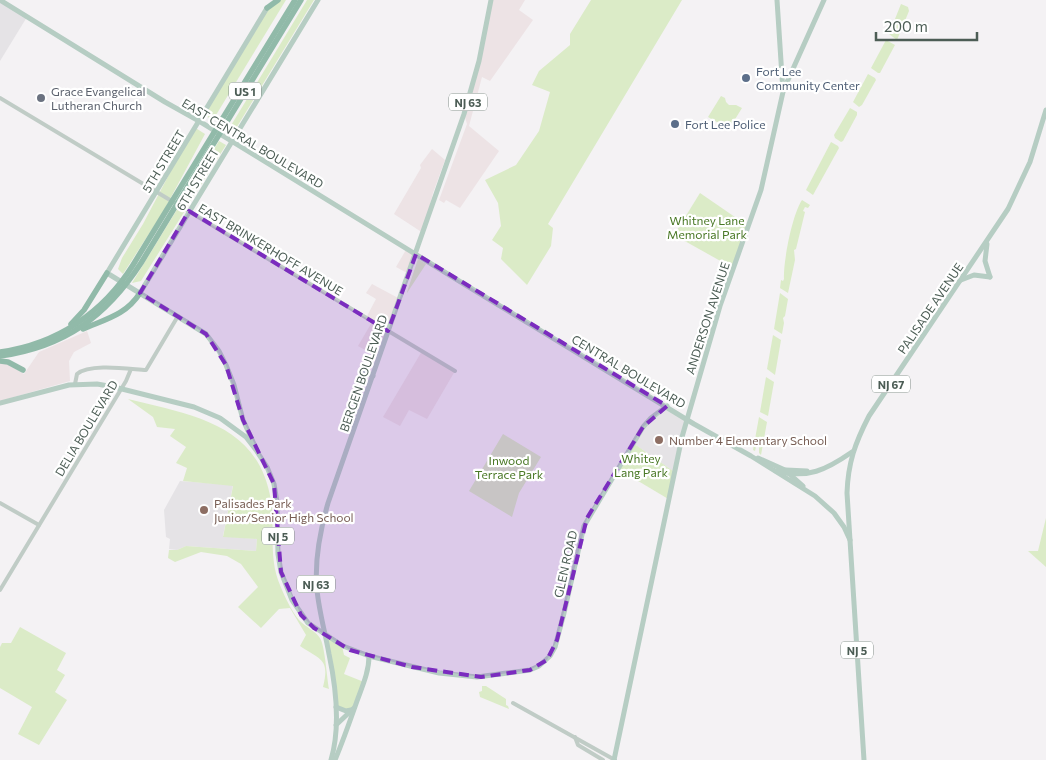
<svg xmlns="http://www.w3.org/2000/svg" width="1046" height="760" viewBox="0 0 1046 760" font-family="Commissioner,sans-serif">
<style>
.commercial{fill:#ede3e5}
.education{fill:#e5e3e6}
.green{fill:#dbebc7}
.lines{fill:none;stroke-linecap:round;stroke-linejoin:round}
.minor{stroke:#c0ccc6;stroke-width:4}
.major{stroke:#b6cdc3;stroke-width:5}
.highway{stroke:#91baa9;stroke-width:5.5}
.marked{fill:#7b2cbf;fill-opacity:0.2;stroke:#7b2cbf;stroke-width:4;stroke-dasharray:10 6;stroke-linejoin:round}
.service-dot{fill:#5c6f8a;stroke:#fff;stroke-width:2}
.worship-dot{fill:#6b7280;stroke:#fff;stroke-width:2}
.education-dot{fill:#8d6e63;stroke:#fff;stroke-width:2}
.labels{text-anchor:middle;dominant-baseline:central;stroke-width:4.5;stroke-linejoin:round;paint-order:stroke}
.shield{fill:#fff;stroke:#828e88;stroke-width:1}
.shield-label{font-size:11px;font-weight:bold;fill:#4c5d55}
.service-label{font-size:12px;fill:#4e5e75;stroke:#fff;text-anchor:start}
.worship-label{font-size:12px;fill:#5b616d;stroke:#fff;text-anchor:start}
.street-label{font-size:12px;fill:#4c5d55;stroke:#fff}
.park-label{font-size:12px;fill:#487724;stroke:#fff}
.education-label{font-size:12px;fill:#785e54;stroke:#fff;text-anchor:start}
</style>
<rect width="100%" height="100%" fill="#f4f2f4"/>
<g class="commercial">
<path d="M491 0H525L519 10 533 20 490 81 482 77 469 126 499 151 460 208 446 200 444 203 439 200 467 124 464 114 473 83Z"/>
<path d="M432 149 445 160 433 193 423 233 394 214 421 168 420 165Z"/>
<path d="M407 248 416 254 409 274 396 267Z"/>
<path d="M372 284 400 299 388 331 374 355 358 346 372 322 366 318 376 299 366 293Z"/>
<path d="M87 331 91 343 74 352 69 361 70 381 0 401V362L6 363 24 374 39 352Z"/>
<path d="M422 351 455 371 427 419 409 410 400 426 383 417Z"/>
</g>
<g class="education">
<path d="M0 0 27 17 0 61Z"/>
<path d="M667 406 687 418 676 473 633 443 643 427Z"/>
<path d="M180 481 233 485 223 536 257 539 256 551 186 546 177 550 169 549 170 539 166 537 164 510Z"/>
</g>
<g class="green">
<path d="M274 0H286L213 120 202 114Z"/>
<path d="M307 0H314L232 135 227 132Z"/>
<path d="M591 0H682L548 224 553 228 551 246 527 285 501 259 503 248 492 240 501 226 498 203 485 180 516 165 539 131 550 92 532 85 539 71 570 45V34Z"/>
<path d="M901 4 908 7 909 11 897 40 889 34Z"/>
<path d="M886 40 895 45 880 73H878L871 68Z"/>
<path d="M868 74 875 78 876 80 862 105 859 107 853 102Z"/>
<path d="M721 96 725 98 726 102 729 105H736L742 108 729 129 708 117Z"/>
<path d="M850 108 857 112V115L843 141 841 142 835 138 834 135Z"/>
<path d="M194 127 205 134 163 212 123 274 118 269 122 258 143 224Z"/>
<path d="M219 141 226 145 141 281 132 283Z"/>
<path d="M831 142 838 146 839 148 813 195 806 190Z"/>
<path d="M700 193 748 226 733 268 674 235Z"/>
<path d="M802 200 810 205 808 208 805 207 803 211 805 212 796 249 794 250 795 260 788 293 780 288 781 280 783 281 784 279C783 263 792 215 802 200Z"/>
<path d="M418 259 426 264 407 293V292Z"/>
<path d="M780 293 788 299 785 316 783 318 784 323 782 334 774 329Z"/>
<path d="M773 335 781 340 775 375 767 369Z"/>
<path d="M766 377 774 382 768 416 760 412Z"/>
<path d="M128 399C191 415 259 423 271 501 275 527 269 554 278 580 283 593 290 609 299 620 305 627 318 632 321 640 325 649 327 678 329 689L323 687C330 659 321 660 300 646L306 635 290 608 279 609 261 628 238 607 258 587 241 564 227 556 201 552 175 562 168 558 169 550H177L186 546 256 551 257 539 223 537 233 486 183 481 187 468 176 463 186 447 170 436 175 429 157 427 153 417Z"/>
<path d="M759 417 767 422 761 455 759 453V447H756L755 451 753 450Z"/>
<path d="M503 434 541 457 519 493 512 517 469 491Z"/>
<path d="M633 443 676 473 670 500 618 469Z"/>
<path d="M1046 518V567L1028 551H1038Z"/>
<path d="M20 627 66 653 57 670 65 675 55 692 67 700 39 745 18 734 32 707 0 688V647L2 643H11Z"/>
<path d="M325 635 342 646 344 655 350 658 344 674 364 682 351 710 336 707Z"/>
<path d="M482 686H486L506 699V705L508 706 509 709 480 697 479 692 482 691Z"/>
</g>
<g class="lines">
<g class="minor">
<path d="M0 98 455 371"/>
<path d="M75 384 77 374C90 363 129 369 146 370L178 316"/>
<path d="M0 503 39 525"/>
<path d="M0 590 126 381 131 369"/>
<path d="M513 703 615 760"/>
<path d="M575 737 578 745 603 760"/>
</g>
<g class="major">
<path d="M0 0 165 102 199 121 464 284 694 424 751 456 815 496 834 513 844 527 850 540"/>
<path d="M783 91 824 0"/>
<path d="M987 244 985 261 990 277"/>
<path d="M961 280 974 275 990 277"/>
<path d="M140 293 318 0"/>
<path d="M364 371 373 376"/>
<path d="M0 403 69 385 97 384 114 387 194 407 220 418 246 437 256 450 267 467 274 484 277 502 278 554 281 572 292 600 308 623 343 646 369 656 439 673 477 677 530 670 539 666 550 656 555 647 564 613 584 526 643 427 651 418 667 406"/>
<path d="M254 444 243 420 234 385 226 365 219 351 206 334 107 273 267 8"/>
<path d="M758 458 785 470 803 486"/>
<path d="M786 470 807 471"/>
<path d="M776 471C808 479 826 470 852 452"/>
<path d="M336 707 346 711 351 710"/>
<path d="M336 725 354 708"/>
<path d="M331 760C341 726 336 687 329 654 325 632 319 611 317 590 314 560 320 531 328 503L464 114 479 61 491 0"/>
<path d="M335 760C343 741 350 721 357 701 362 687 369 672 369 656"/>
<path d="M614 760 682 437 720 306 761 190 783 92 777 0"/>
<path d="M864 760 847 493C848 463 855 443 869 416L1008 209 1030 162 1046 110"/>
</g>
<g class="highway">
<path d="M267 8 278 0"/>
<path d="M71 324 84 310 107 273"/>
<path d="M83 329C106 319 126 315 140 293"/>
<path d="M0 352C57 344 103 313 133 265L295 0"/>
<path d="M0 356C64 347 106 317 141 263L301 0"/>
<path d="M0 361 8 362 23 370"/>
</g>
</g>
<path class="marked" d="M189 211 388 331 416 254 667 406 643 427 587 518 557 640 547 660 530 670 481 677 412 667 350 650 314 628 301 615 281 572 274 484 243 420 226 365 206 334 140 293Z"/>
<g class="service-dot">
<circle cx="746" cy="78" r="5"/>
<circle cx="675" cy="124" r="5"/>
</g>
<circle class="worship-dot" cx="41" cy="98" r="5"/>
<g class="education-dot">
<circle cx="659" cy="440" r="5"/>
<circle cx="204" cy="510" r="5"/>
</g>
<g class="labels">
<g class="shield">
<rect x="229" y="82.5" width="32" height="17" rx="4"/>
<rect x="449" y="93.5" width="38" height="17" rx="4"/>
<rect x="872" y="375.5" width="38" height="17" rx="4"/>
<rect x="262" y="527.5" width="32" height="17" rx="4"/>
<rect x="297" y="575.5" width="38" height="17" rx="4"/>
<rect x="841" y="641.5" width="32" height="17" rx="4"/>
</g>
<g class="shield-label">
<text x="245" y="91">US 1</text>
<text x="468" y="102">NJ 63</text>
<text x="891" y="384">NJ 67</text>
<text x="278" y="536">NJ 5</text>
<text x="316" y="584">NJ 63</text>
<text x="857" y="650">NJ 5</text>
</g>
<g class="service-label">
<text x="756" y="71">Fort Lee<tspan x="756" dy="14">Community Center</tspan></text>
<text x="685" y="124">Fort Lee Police</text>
</g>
<g class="worship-label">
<text x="51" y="91">Grace Evangelical<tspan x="51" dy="14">Lutheran Church</tspan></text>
</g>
<g class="street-label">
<text transform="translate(253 143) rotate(31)">EAST CENTRAL BOULEVARD</text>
<text transform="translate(163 161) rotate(-59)">5TH STREET</text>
<text transform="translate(197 179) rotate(-59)">6TH STREET</text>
<text transform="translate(271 249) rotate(31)">EAST BRINKERHOFF AVENUE</text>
<text transform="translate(930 308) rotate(-56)">PALISADE AVENUE</text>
<text transform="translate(707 318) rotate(-72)">ANDERSON AVENUE</text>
<text transform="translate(629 371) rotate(31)">CENTRAL BOULEVARD</text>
<text transform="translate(363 373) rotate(-71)">BERGEN BOULEVARD</text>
<text transform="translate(86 428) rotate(-59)">DELIA BOULEVARD</text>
<text transform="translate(565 564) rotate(-77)">GLEN ROAD</text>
</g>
<g class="park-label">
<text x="707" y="220">Whitney Lane<tspan x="707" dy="14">Memorial Park</tspan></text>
<text x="641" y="458">Whitey<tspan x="641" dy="14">Lang Park</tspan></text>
<text x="509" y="460">Inwood<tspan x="509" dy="14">Terrace Park</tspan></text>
</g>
<g class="education-label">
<text x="669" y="440">Number 4 Elementary School</text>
<text x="214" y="503">Palisades Park<tspan x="214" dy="14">Junior/Senior High School</tspan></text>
</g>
</g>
<path d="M876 32v8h101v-8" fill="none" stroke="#4c5d55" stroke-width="2.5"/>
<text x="884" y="32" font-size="15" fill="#4c5d55" stroke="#ffffff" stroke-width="4" paint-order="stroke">200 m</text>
</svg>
